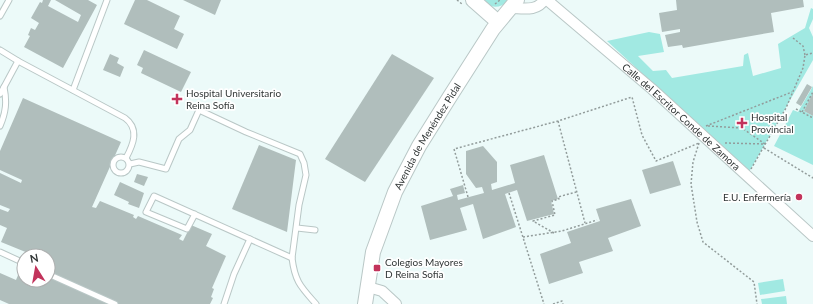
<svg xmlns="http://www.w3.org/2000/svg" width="813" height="304" viewBox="0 0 813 304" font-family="Lato,sans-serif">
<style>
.green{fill:#a1e9e2}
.building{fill:#b0bebc}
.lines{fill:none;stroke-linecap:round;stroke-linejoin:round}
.lane-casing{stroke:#b9c7c6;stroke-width:7}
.street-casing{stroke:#b9c7c6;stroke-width:12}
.secondary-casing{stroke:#b9c7c6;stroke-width:16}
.path{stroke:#929c9b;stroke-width:1.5;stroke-dasharray:2 2;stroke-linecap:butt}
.lane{stroke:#fff;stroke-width:5}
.street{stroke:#fff;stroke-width:10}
.secondary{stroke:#fff;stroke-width:14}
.poi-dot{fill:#c2335b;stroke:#fff;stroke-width:1.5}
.labels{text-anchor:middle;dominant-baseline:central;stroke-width:3.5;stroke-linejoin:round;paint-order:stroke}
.poi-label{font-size:10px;fill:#313636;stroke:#fff;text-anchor:start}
.street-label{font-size:10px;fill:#313636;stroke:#fff}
</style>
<rect width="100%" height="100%" fill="#ecfaf9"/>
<g class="green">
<path d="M480 0H509C499 10 490 8 480 0Z"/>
<path d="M811 8 813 9V19L809 28 813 37V60L749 172 607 41 649 32 660 34 664 52 638 56 653 71 666 70 672 78 743 66 744 55 748 53 753 76 781 68 778 44 805 28Z"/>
<path d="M813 86V94L804 111 813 116V165L774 146 793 110 798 112Z"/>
<path d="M783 279 785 291 760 295 758 283Z"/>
<path d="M786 296 787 304H762L761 299Z"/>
</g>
<g class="building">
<path d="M43 0H51L48 6 78 22 81 15 55 0H88L97 5 63 68 24 47 30 36 28 35 31 28 35 30 39 23 31 18 40 2 42 3Z"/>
<path d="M135 0H147L180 16 174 29 184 34 177 49 124 24Z"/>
<path d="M183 0H221L215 15Z"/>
<path d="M676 0H803L804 7 771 13 774 32 683 48 682 45 668 47 665 35 680 32V29L662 32 659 13 677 10Z"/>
<path d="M144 50 191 72 181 92 141 73 143 68 137 65Z"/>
<path d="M110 54 119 58 117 63 124 67 120 77 103 70Z"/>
<path d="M392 54 434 78 365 182 325 159Z"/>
<path d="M807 84 812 87 801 106 796 103Z"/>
<path d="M813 93V116L804 111Z"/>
<path d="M23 98 121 142 92 207 96 208 100 201 134 215 133 217 136 219 138 216 182 235 179 239 183 241 191 225 212 234 206 246 226 256 212 288 214 289 211 297 213 298 210 304H9L0 300V273L16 280 24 261V280H48V256H26L28 253 1 242 7 228 0 225V209L8 212 10 209 0 205V173L21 183 22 180 0 170V151Z"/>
<path d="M259 145 296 160 287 232 232 209Z"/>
<path d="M483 146 497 162V182L491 184 492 190 515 183 510 165 544 155 558 199 551 201 554 214 527 221 517 190 505 194 516 227 483 239 473 204 460 208 467 230 430 240 421 206 453 196 450 189 463 185 465 193 457 195 458 200 484 193 482 187 476 188 466 174V151Z"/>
<path d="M673 161 681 185 650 194 642 170Z"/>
<path d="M137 174 148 177 144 186 134 182Z"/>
<path d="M120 182 144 193 139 208 128 204 129 202 114 195Z"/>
<path d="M631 199 641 226 608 238 613 251 579 262 583 273 549 284 540 254 571 243 567 232 600 221 596 209Z"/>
</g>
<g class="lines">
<g class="lane-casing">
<g id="lane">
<path d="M0 16 9 0"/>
<path d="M0 50 18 61"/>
<path d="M4 87 18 61 125 118C140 129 133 145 126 158"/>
<path d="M73 90 107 0"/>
<path d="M0 94 4 87C7 102 6 112 0 126"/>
<circle cx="121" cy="165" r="8"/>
<path d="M130 164 139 162 166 169 179 139 190 130 199 110 246 132 300 154 304 163 306 175 299 205 292 258C295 282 301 287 316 304"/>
<path d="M195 214 187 229 146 212 154 196 292 258"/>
<path d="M297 228 315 230"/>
<path d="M0 252 24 263"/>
<path d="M48 274 115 304"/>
<path d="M224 304 234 274 250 239"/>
</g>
</g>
<g class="street-casing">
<g id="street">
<path id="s1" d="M547 0 652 89 813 236"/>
<path d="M510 8C522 8 537 12 544 0"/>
<path d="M368 287 382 291 396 304"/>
</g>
</g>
<g class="secondary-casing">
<g id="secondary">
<path d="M473 0 498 22"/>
<path id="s2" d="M365 304 373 252 395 192 419 146 449 98 493 29 517 0"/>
</g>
</g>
<g class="path">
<path d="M457 0 462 4"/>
<path d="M495 4 500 0"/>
<path d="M793 38 803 46 805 55"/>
<path d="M796 109 813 118"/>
<path d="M802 112 813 92"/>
<path d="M558 121 585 223"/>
<path d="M706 126 792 92"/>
<path d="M708 126 742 128 765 144"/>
<path d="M699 143 693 162 691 184 697 222 703 242 754 282 757 304"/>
<path d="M725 143 765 144"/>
<path d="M764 148 813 178"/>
<path d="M751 169 786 108 803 68 805 55 813 53"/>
<path d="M509 193 544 304"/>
<path d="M468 197 454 149 558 121 632 97 642 135 656 161 699 143"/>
<path d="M554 233 533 221 555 215 552 201 559 199 558 197 576 192"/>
<path d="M523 237 562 231 597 220"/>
<path d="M553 304 562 301 563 304"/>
</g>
<use href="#lane" class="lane"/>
<use href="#street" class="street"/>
<use href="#secondary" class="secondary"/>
</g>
<g class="poi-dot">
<path d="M175 93h4v4h4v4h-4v4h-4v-4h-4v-4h4z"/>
<path d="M740 117h4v4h4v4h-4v4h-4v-4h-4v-4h4z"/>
<circle cx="799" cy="197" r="4"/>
<rect x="373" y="264" width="8" height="8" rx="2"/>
</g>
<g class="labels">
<g class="poi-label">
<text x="186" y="93">Hospital Universitario<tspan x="186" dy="12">Reina Sofía</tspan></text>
<text x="751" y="117">Hospital<tspan x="751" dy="12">Provincial</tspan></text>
<text x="791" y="197" text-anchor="end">E.U. Enfermería</text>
<text x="385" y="262">Colegios Mayores<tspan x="385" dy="12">D Reina Sofía</tspan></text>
</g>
<g class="street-label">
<text stroke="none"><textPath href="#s1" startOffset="178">Calle del Escritor Conde de Zamora</textPath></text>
<text stroke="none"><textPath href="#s2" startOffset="181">Avenida de Menéndez Pidal</textPath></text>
</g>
</g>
<g transform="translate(36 268) rotate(349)"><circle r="19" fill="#ffffff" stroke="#adafaf"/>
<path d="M0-3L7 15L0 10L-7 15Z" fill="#c2335b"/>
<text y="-6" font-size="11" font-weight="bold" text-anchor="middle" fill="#313636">N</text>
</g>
</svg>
